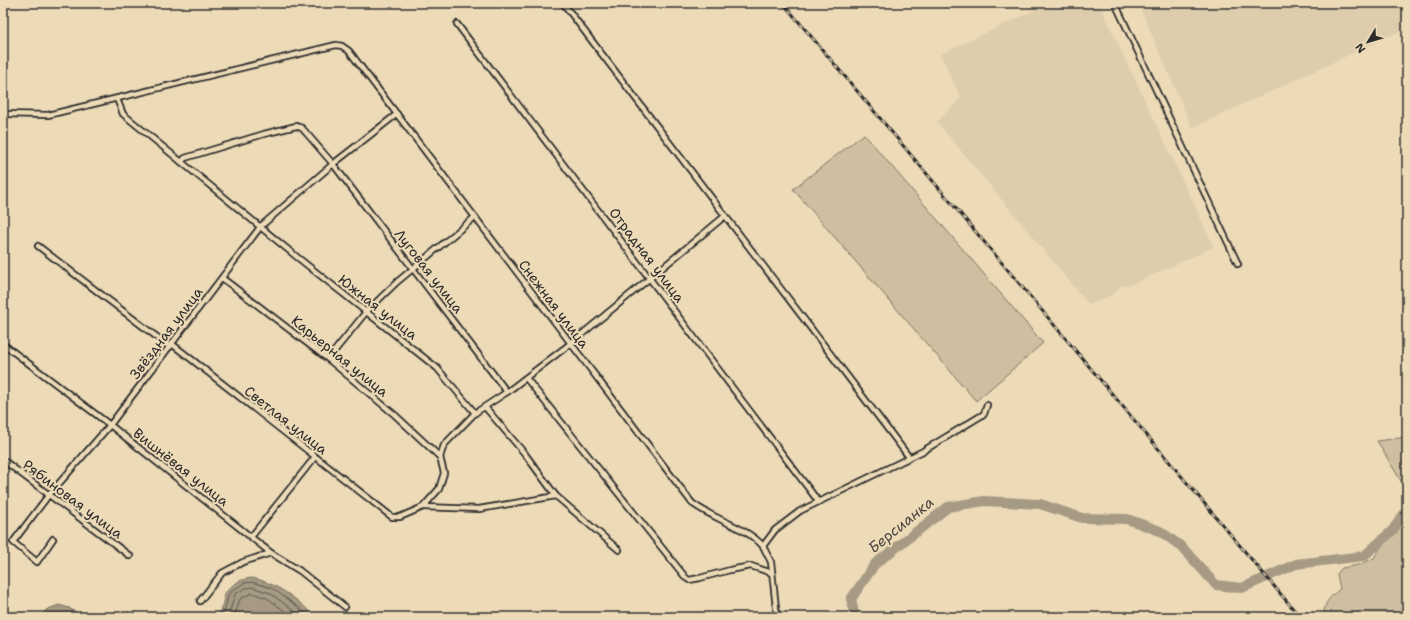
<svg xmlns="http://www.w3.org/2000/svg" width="1410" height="620" viewBox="0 0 1410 620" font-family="'Shantell Sans',sans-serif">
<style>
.built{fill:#decdad}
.green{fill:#cebfa0;stroke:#7c7566}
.water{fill:#a69a84;stroke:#756e60}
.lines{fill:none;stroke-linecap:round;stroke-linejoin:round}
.shore{stroke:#5c574f;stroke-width:1}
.river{stroke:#a69a84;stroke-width:10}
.minor-casing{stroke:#2b2b2b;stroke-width:8}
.minor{stroke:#eddbb8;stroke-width:4.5}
.rail-casing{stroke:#2b2b2b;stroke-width:3}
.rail{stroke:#eddbb8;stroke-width:1.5;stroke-dasharray:4.5;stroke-linecap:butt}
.labels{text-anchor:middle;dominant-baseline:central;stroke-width:4;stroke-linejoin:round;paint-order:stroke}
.street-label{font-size:14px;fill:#2b2b2b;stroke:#eddbb8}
.water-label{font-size:15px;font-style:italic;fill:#4a4741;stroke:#eddbb8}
</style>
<rect width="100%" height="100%" fill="#eddbb8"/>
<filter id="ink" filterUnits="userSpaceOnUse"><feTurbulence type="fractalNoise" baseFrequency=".025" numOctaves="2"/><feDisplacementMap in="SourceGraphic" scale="8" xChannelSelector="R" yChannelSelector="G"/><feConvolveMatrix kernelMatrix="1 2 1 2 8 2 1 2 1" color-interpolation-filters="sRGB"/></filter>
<g filter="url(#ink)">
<g class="built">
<path d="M1050 3H1099L1214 247 1133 284 1121 286 1114 294 1089 305 937 122 961 98 940 54Z"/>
<path d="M1138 3H1407V28L1192 128Z"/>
</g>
<g class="green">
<path d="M864 134 1043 343 976 401 793 189Z"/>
<path d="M1407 437V491L1377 441Z"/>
<path d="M1407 504V617H1325C1322 604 1330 597 1340 589L1337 574 1342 568 1358 565 1374 558Z"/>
</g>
<g class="water">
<path d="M252 578C275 582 299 600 315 617H219L221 607 225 600 223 596C231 585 239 579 252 578Z"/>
<path d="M59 605 69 608 84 617C74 617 60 611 53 613L51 617H42L46 610Z"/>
</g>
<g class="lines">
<g class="shore">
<path d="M223 617 228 596 232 591 244 583 252 582 272 588 298 607 309 617"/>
<path d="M228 617 235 594 246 588 252 587 270 593 302 617"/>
<path d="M234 617 240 599 252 593 267 598 293 617"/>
</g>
<path class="river" d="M855 617 851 599 875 564 948 507 984 501 1040 504 1082 518 1127 519 1160 531 1182 547 1216 585 1242 588 1296 564 1364 556 1392 531 1407 510"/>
<g class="minor-casing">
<g id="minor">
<path d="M563 3 909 457"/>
<path d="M1115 3 1238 264"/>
<path d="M457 24 818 501"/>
<path d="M117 99 123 114 297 257 437 368 475 413"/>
<path d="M3 114 48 115 336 45 342 46 349 51 692 503C714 520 745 526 763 546"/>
<path d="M181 162 185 158 264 134 296 126 302 128 333 164 507 392"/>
<path d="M38 246 170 347"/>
<path d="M222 278 328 359 395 415 440 457"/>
<path d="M3 344 110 425 271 553 300 571 345 607"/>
<path d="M172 344 387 513 392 517H400L423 507 439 489 444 473 440 457 444 445 475 413 507 392 570 344 725 216"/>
<path d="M328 359 366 312 397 282 475 217"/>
<path d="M526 378 686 578 689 580 700 578 730 570 751 566 772 573"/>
<path d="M485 407 525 454 556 496 619 550"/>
<path d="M3 460 130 556"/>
<path d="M423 507 479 509 556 496"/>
<path d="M251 537 315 457"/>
<path d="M53 539 37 562 13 542 48 496 110 425 261 226 333 164 397 114"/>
<path d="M200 601 222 573 243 562 271 553"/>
<path d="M777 617 771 562 763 546 775 530 800 511 923 451 984 414 987 405"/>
</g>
</g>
<use href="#minor" class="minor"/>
<g class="rail-casing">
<path id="rail" d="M783 3 1300 617"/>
</g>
<use href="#rail" class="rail"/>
</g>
</g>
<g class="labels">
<g class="street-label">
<text transform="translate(647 255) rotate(53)">Отрадная улица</text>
<text transform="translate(429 271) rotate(52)">Луговая улица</text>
<text transform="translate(554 304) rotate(53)">Снежная улица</text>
<text transform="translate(378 307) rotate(38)">Южная улица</text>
<text transform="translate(166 333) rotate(-53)">Звёздная улица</text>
<text transform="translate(340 356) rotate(39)">Карьерная улица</text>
<text transform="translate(286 420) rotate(38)">Светлая улица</text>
<text transform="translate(181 467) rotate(38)">Вишнёвая улица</text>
<text transform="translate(73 499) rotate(37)">Рябиновая улица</text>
</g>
<g class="water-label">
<text transform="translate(901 525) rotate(-39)">Берсианка</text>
</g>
</g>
<rect width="1410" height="620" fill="none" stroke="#eddbb8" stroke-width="16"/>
<rect x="8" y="8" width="1394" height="604" fill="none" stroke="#2b2b2b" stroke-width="1.5" filter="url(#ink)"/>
<g transform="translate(1368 42) rotate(232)" stroke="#eddbb8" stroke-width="3" paint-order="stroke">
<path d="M0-3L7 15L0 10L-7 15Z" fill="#2b2b2b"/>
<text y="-6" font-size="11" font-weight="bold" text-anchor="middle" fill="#2b2b2b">N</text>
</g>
</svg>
